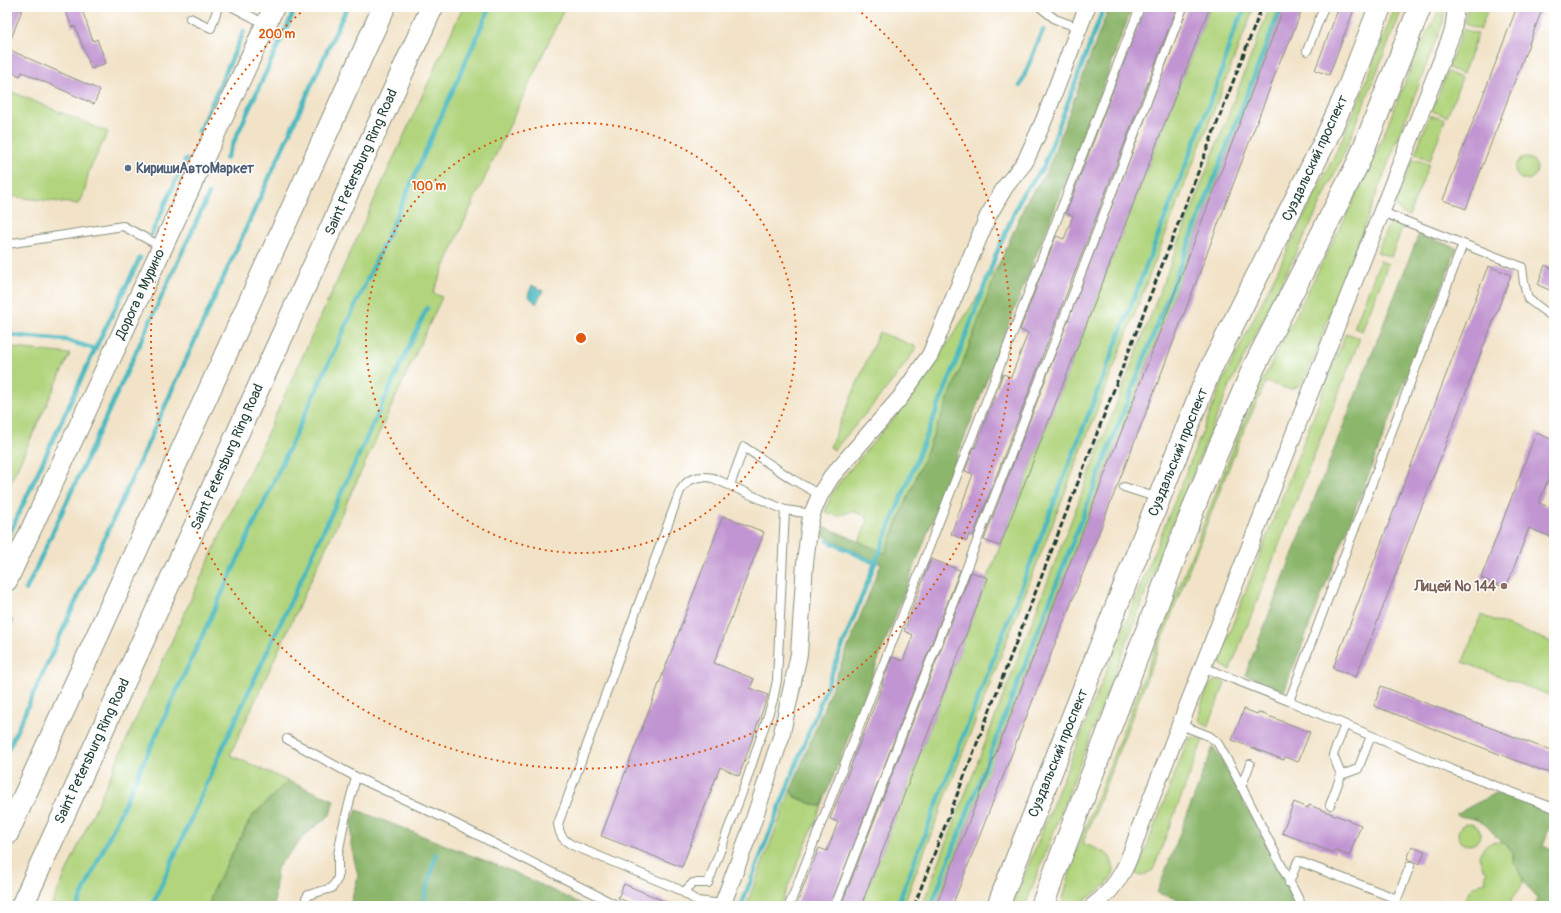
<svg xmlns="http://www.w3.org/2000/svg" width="1561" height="913" viewBox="0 0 1561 913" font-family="Pangolin,sans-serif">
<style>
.green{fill:#b1d47d;stroke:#688858}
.forest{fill:#8cb66c;stroke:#567a50}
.water{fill:#4ab9c0;stroke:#347b7a}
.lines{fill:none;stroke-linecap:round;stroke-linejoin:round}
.stream{stroke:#4ab9c0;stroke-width:4.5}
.building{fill:#c195d1}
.service-casing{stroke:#88907e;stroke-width:10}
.minor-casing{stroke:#88907e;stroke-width:18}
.tertiary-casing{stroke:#88907e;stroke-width:22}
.secondary-casing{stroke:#88907e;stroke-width:24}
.motorway-casing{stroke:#88907e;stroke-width:24}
.service{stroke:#fff;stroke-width:8}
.minor{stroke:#fff;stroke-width:16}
.tertiary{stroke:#fff;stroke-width:20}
.secondary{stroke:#fff;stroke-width:22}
.motorway{stroke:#fff;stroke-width:22}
.rail{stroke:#1f3d34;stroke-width:3;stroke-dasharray:6 3;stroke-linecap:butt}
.ring{fill:none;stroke:#de580e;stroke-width:2;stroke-dasharray:2 4}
.service-dot{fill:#5c6f8a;stroke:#fff;stroke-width:1.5}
.education-dot{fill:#8d6e63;stroke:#fff;stroke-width:1.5}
.labels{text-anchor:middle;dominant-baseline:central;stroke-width:3;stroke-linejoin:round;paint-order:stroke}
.street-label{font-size:14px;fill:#1f3d34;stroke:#fff}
.service-label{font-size:14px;font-weight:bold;fill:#4e5e75;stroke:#fff;text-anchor:start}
.education-label{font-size:14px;font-weight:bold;fill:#785e54;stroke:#fff;text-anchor:end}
.centre{fill:#de580e;stroke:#fff;stroke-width:2}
.ring-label{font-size:12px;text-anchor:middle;font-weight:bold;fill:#de580e;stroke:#fff;stroke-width:3;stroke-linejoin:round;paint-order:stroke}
</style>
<rect width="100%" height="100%" fill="#fff"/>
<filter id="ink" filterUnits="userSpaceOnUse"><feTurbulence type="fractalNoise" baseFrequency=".025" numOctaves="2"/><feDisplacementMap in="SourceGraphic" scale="8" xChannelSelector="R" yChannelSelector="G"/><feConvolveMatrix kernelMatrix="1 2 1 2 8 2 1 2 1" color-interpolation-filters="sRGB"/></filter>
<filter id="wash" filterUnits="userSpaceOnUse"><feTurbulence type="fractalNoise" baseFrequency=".012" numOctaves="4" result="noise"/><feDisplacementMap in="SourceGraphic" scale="16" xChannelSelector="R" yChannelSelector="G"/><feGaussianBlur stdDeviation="0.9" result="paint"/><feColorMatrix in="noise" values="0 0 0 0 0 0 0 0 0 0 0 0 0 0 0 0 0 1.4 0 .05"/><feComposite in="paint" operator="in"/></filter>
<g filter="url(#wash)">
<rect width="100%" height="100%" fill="#f2e3c8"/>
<g class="green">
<path d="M463 7H565L459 233 433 293 442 297 230 755 288 781 252 816 214 888 208 906H51L146 697Z"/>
<path d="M1210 7H1254C1138 307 1020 606 903 906H861L1000 546Z"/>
<path d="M1270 7H1284L1129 412 936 906H922Z"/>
<path d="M1395 7H1403L1345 151 1319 207 1229 387 1163 545 1151 579 1025 906H1012L1222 383 1338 148 1360 98Z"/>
<path d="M1441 7H1445L1443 22 1305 379C1293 396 1281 386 1266 382L1241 437 1217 498 1083 843 1106 853 1110 857 1114 868 1113 874 1106 885 1077 906H1061L1075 854 1238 436 1263 380 1359 190 1378 148 1420 46Z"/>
<path d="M1466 7H1489L1480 30 1465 24 1467 12Z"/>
<path d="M1463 29 1478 34 1463 74 1448 68Z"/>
<path d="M1447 72 1462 78 1447 117 1432 111Z"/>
<path d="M7 90 108 132 89 171 85 190 78 204 7 196Z"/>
<path d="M1430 115 1445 120 1430 160 1415 154Z"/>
<circle cx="1526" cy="169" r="11"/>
<path d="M1413 159 1429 164 1409 216C1401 213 1396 211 1396 202Z"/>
<path d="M1392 223 1403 226 1391 257 1377 252 1387 228Z"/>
<path d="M1001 260 959 373 885 553 859 542 868 520 866 516 852 511 839 516 825 512 832 493 841 480 917 391Z"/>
<path d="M1380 261 1388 264 1362 331 1354 328Z"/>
<path d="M879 332 917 347C893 384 863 416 834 450L830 447Z"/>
<path d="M1346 333 1360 338 1230 670 1221 665 1220 657Z"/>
<path d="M7 347 70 354 7 490Z"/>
<path d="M1481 615 1554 643V697L1463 662Z"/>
<path d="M1219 680 1225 683 1208 727 1200 722C1197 715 1206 686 1213 682 1215 680 1216 680 1219 680Z"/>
<path d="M1193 737 1203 740 1153 870 1142 876 1136 874 1187 743 1189 739Z"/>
<path d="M791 790 794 797 818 806 822 805 780 906H746Z"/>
<circle cx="1469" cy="834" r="11"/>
<path d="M1494 842C1507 842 1514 850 1513 863 1527 874 1525 888 1511 898L1512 906H1464C1465 894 1473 884 1486 882L1485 876 1487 872C1476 862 1478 846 1494 842Z"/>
</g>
<g class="forest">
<path d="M1109 7H1132L1097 103 1010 320 822 805 818 806 794 796 791 790 881 564 824 536 822 533 824 528H828L885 553 959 373 1001 260 1027 200 1047 171Z"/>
<path d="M1419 234 1457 248 1284 691 1245 675Z"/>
<path d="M1213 747 1222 761 1298 906H1201L1157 893Z"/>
<path d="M288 781 334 800 330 815 306 834 277 868 274 906H208L214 888 252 816Z"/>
<path d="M1496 793 1554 813 1543 846 1554 851V906H1535L1538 899C1533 893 1528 888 1525 883 1519 875 1524 872 1513 863 1514 858 1514 854 1512 850 1509 845 1503 845 1500 841 1493 833 1487 824 1477 820 1470 817 1462 818 1456 814Z"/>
<path d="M357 810 511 871 586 906H350L358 876 351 845 352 821Z"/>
</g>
<path class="water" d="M532 285 543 291 536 304 528 295Z"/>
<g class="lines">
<g class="stream">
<path d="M1020 86 1043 30"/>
<path d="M199 132 244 31"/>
<path d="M226 159 296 7"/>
<path d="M151 235 186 159"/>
<path d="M7 335 66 340 95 349"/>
<path d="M7 539 95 349 140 258"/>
<path d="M828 541 875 563"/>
<path d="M26 590 209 194"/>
<path d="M7 630 11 621"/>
<path d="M7 752 347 7"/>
<path d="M77 906 393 224 490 7"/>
<path d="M152 906 222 749 427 308"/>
<path d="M422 906 436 854"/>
<path d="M741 906 875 563 953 370 997 252 1022 195 1043 168 1104 7"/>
<path d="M897 906 1221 74C1228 49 1232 30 1246 7"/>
<path d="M931 906 1281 7"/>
</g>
</g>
<g id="blocks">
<g class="building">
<path d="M7 7H23L8 47H7Z"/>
<path d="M64 7H81L93 41 97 39 106 63 91 69 75 26 72 27Z"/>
<path d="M1145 7H1177L973 536 969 534 967 541 951 534 973 474 965 471 974 447 975 448 1003 374 1011 377 1028 333 1020 330 1056 236 1064 239 1073 216 1066 213Z"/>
<path d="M1188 7H1210L1000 546 984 540Z"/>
<path d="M1284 7H1303L1284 56H1282L1158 382 952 906H936L1129 412Z"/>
<path d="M1339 7H1355L1329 75 1315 70Z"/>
<path d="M1517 7H1543L1466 209 1443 200Z"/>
<path d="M12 51 100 90 94 104 22 72 20 76 7 70V62Z"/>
<path d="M1545 265 1554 269V292L1538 285Z"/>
<path d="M1488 266 1511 275 1356 677 1333 668Z"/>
<path d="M1536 433 1554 440V463L1539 503 1554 509V538L1529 528 1506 588 1481 578Z"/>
<path d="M723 516 764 532 714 663 754 679 750 688 768 695 739 776 720 767 682 867 601 836Z"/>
<path d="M931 559 960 570 830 906H796L819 848 827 851 838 822 830 819 883 684H882L892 657 903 661 913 635 904 631Z"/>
<path d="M971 572 988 578 861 906H841Z"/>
<path d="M1381 686 1554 752V775L1374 706Z"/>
<path d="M1244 709 1257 714 1258 712 1310 732 1298 762 1285 757 1284 760 1232 740Z"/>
<path d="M1294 802 1308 808 1309 805 1361 825 1349 856 1335 850 1334 853 1282 833Z"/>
<path d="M1412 846 1425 851 1420 864 1407 859Z"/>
<path d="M624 884 676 906H638L618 898Z"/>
</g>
</g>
</g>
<g filter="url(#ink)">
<use href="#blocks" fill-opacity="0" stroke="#88907e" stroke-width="1"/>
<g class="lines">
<g class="service-casing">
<g id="service">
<path d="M233 7 265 24"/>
<path d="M1040 7 1055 19 1079 28"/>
<path d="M190 18 211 28 218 7"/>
<path d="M1307 51 1324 7"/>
<path d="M7 244 123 226 162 247"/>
<path d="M1463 244 1522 267 1524 283 1528 299 1554 318"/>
<path d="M730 485 744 447 792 479 820 495"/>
<path d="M1124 487 1158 498"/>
<path d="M1203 667 1289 701 1463 244 1382 212"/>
<path d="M1289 701 1450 769 1554 808"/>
<path d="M1181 725 1209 736 1217 742 1234 772 1302 906"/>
<path d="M1345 725 1333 755 1341 775 1358 769 1371 736"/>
<path d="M287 739 356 777 448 820 618 906"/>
<path d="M1241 787 1250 764"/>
<path d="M1330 805 1341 775"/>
<path d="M1289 883 1298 861 1397 899 1410 866"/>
<path d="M684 892 693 883H708L746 782 773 700 777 680 785 510"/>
<path d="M305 901 308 895 332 888 338 878V855L343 827 356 777"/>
<path d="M723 904 697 901 678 889 572 845C562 839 560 836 558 824L680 491C688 478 697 475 713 478L785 510 812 514"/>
<path d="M789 906 1140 7"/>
<path d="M835 906 1062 323 1183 7"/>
</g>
</g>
<g class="minor-casing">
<g id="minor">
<path d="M722 906 749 834 781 737 799 654 805 563 810 522 812 514 820 495 831 477 900 398 930 355 988 216 1005 187 1025 162 1044 120 1087 7"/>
<path d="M1093 906C1121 885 1130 859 1140 827L1299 421 1453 31 1456 7"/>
</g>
</g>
<g class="tertiary-casing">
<path id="tertiary" d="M7 581 274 7"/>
</g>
<g class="secondary-casing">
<g id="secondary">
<path d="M998 906 1209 372 1325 141 1347 92 1380 7"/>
<path d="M1042 906 1199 494 1254 367 1358 163 1420 7"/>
</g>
</g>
<g class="motorway-casing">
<g id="motorway">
<path d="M7 834 384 7"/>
<path d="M22 906 432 7"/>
</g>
</g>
<use href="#service" class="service"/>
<use href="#minor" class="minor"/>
<use href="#tertiary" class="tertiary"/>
<use href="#secondary" class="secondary"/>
<use href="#motorway" class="motorway"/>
<path class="rail" d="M914 906 1262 7"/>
</g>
</g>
<g class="ring">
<circle cx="581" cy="338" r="215"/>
<path d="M857 9A430 430 0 1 1 305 9"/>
</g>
<circle class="service-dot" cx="128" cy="168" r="4"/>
<circle class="education-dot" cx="1504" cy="586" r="4"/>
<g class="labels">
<g class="street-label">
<text transform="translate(1315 158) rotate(-65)">Суздальский проспект</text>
<text transform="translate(361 162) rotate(-66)">Saint Petersburg Ring Road</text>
<text transform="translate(140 294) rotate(-65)">Дорога в Мурино</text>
<text transform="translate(1178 452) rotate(-68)">Суздальский проспект</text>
<text transform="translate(227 457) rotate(-66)">Saint Petersburg Ring Road</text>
<text transform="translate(92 751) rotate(-65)">Saint Petersburg Ring Road</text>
<text transform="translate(1058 753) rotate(-68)">Суздальский проспект</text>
</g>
<g class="service-label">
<text x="136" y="168">КиришиАвтоМаркет</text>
</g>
<g class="education-label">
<text x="1496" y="586">Лицей № 144</text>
</g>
</g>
<circle cx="581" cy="338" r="6" class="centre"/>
<g class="ring-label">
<text x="277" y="38">200 m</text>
<text x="429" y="190">100 m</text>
</g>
<rect width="1561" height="913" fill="none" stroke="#fff" stroke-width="24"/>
</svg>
